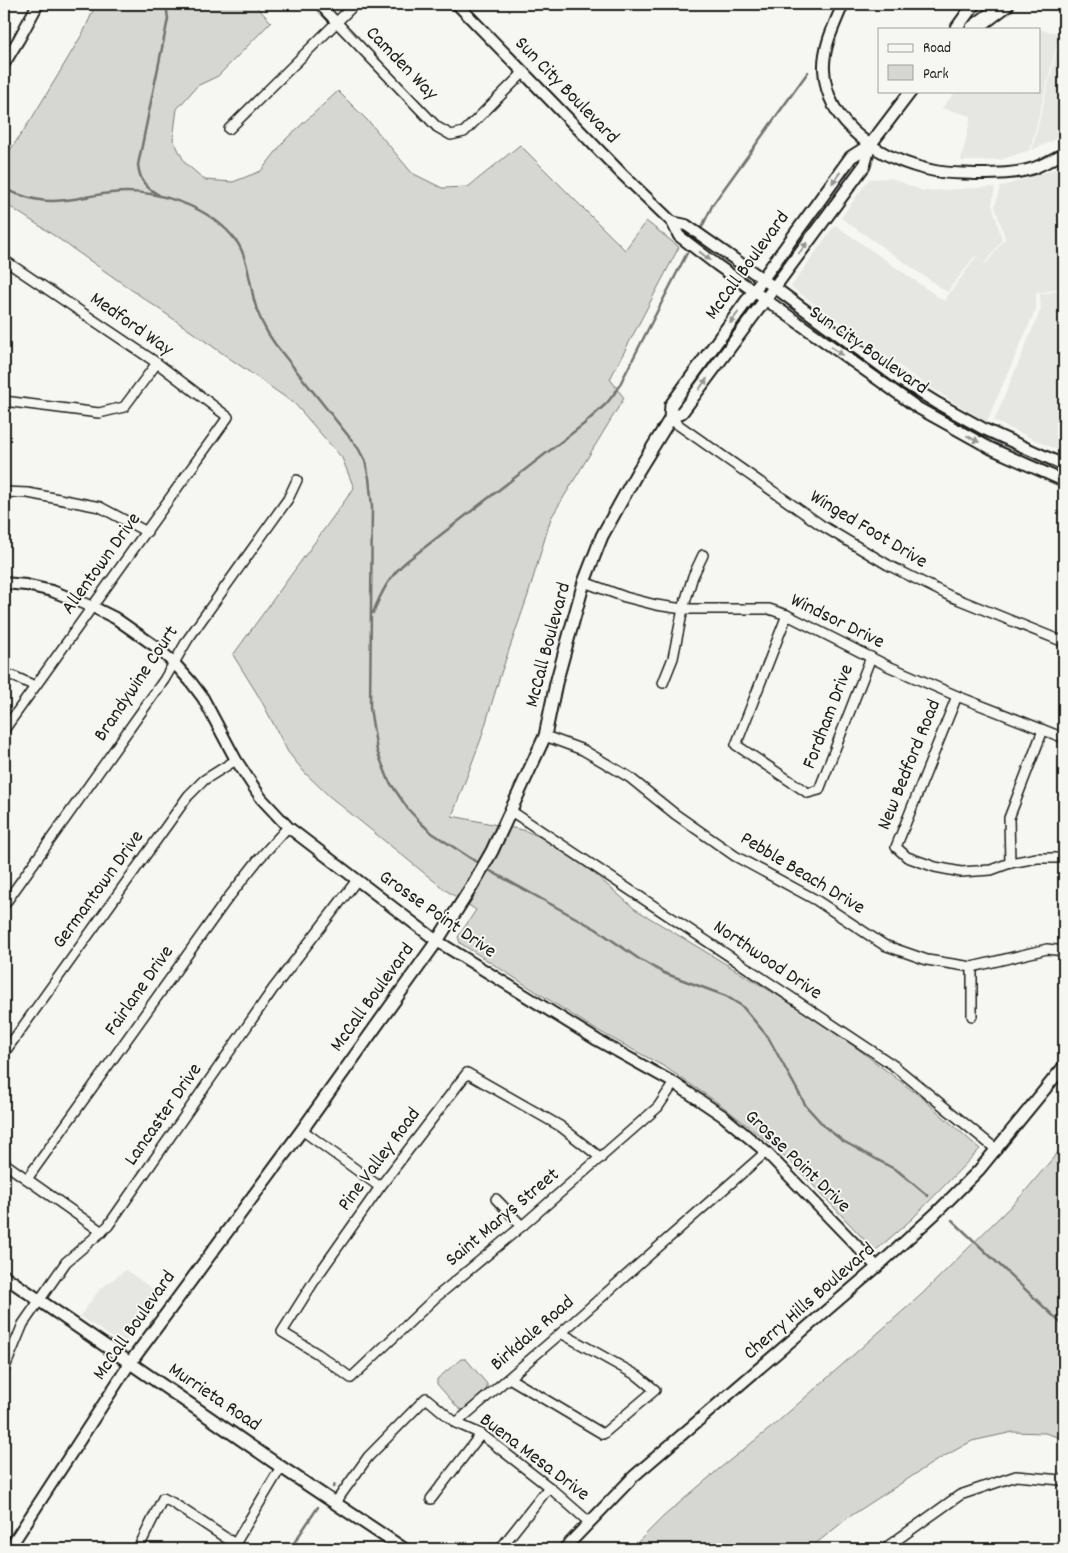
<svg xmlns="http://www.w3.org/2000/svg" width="1068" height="1553" viewBox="0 0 1068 1553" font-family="Dekko,sans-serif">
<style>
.built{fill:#e6e6e2}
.green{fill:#d6d6d2;stroke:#797977}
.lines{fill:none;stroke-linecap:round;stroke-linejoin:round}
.stream{stroke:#727271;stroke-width:2.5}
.minor-casing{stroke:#1c1c1c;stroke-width:12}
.tertiary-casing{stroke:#1c1c1c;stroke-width:14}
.secondary-casing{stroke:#1c1c1c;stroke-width:15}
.motorway-casing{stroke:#1c1c1c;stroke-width:19}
.minor{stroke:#f6f6f2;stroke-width:9}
.tertiary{stroke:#f6f6f2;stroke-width:10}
.secondary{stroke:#f6f6f2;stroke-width:11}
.motorway{stroke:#f6f6f2;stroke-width:15}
.oneway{fill:#949492}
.labels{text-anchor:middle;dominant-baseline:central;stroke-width:4;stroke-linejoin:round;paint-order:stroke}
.street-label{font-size:20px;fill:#1c1c1c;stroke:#f6f6f2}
</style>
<rect width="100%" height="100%" fill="#f6f6f2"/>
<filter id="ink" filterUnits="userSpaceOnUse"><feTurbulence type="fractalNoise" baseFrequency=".02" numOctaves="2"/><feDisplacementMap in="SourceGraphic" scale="10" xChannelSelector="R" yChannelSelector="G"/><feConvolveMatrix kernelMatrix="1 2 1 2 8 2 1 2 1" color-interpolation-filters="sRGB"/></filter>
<g filter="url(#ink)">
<g class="built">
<path d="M1039 30 1060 33 1030 150 999 160 961 161 971 116 942 108 956 91H1039Z"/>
<path d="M1061 33H1064V135L1032 150Z"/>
<path d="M1064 166V288L1036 293V309L986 423 915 377 791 287 835 225 944 301 976 257 986 264 1005 238 995 206 1000 187Z"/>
<path d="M891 178 923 191 995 187 992 204 1002 240 985 263 975 256 947 292 841 218 869 179Z"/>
<path d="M1064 290V453L994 421 1041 309 1040 294Z"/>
<path d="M126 1270 161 1295 127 1341 120 1343 80 1316 100 1289Z"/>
</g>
<g class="green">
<path d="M96 4H254L271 22 218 76 197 86 177 109 173 139 185 163 205 180 233 182 261 171 286 139 338 91 371 124 412 173 442 188 468 187 520 145 625 250 646 221 679 247 610 379 624 398 551 518 528 595 500 676 481 739 452 816 523 830 561 845 635 909 800 1009 858 1049 921 1097 980 1149 912 1219 875 1251 798 1169 777 1149 721 1105 665 1067 593 1028 460 943 458 937 476 910 444 889 329 796 305 773 288 752 261 700 233 655 354 488 342 458 295 404 46 230 4 203V159L32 118 55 80 84 31Z"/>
<path d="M1064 1145V1439L1045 1433 1013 1432 972 1441 934 1462 849 1517 809 1549H631L664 1516 719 1469 773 1426 922 1294 1022 1195Z"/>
<path d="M461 1359H466L487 1384V1389L463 1410 459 1409 437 1384V1379Z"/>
</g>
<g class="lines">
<g class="stream">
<path d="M4 189C19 195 35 201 51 201 71 201 91 195 111 193 155 188 211 206 237 242 247 256 250 283 254 300 258 317 265 330 275 344L358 448 365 461 369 478 372 506 370 708 377 751 389 781 408 809 422 824 432 833 481 865"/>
<path d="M159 195C145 187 140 181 138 165L168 19 166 4"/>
<path d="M702 227 713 204 808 72"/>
<path d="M373 613C381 593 390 575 407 561L584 424 607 403 617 390 687 253"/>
<path d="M485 868 596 929 639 959 664 973 726 996 742 1006 768 1037 806 1106 825 1127 843 1141 898 1171 928 1196"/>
<path d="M952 1220 1064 1326"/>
<path d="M333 1487 335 1485"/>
<path d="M290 1549 318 1507"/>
</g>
<g class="minor-casing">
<g id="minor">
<path d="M319 4 437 127 451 135 464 132 524 72"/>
<path d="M229 129 355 4"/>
<path d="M4 260 157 363 228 417 4 730"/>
<path d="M4 401 99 413 124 407 157 363"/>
<path d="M670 419 821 525 888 565 950 596 1064 642"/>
<path d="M4 492 28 493 100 507 147 532"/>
<path d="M584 582 625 597 656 605 683 609H769L787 615 888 666 957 696 1064 738"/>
<path d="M787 615 736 745 808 793 819 790 871 657"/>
<path d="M4 674 13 676 35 686"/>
<path d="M663 683 673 658 683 609 693 576 703 555"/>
<path d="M957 696 896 847 907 857 935 867 961 872 991 870 1010 863 1037 858H1064"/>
<path d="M545 736 583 750 629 777 675 814 735 856 816 900 884 945 927 960 972 967 1047 949 1064 951"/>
<path d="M511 811 893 1065 997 1150"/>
<path d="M1010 863 1009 818 1043 730"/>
<path d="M4 905 164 680 188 639 288 499 297 480"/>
<path d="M972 1016V967"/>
<path d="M4 1053 188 796 204 780 236 760"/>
<path d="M302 1130 380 1187"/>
<path d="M601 1158 560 1126 467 1073 380 1187 316 1278 282 1332 318 1354 351 1378 435 1298 522 1226 658 1107 674 1083"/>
<path d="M4 1163 102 1232"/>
<path d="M27 1179 225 902 258 860 288 827"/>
<path d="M496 1199 522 1226"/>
<path d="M4 1370 23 1324 66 1262 108 1226 273 989 357 880"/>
<path d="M509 1378 603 1434 655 1390 638 1376 561 1333"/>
<path d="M456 1423 481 1434 549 1487 589 1522"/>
<path d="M431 1499 481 1434"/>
<path d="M335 1503 368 1457 426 1398 456 1423 561 1333 766 1152"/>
<path d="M138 1549 163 1498 173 1503 235 1544"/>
<path d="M232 1549 281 1467"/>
<path d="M500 1549 549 1487"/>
<path d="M884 1549 960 1495 1016 1476 1061 1480 1064 1482"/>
</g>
</g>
<g class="tertiary-casing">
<g id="tertiary">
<path d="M457 4 622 174 672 222 679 236 717 265 918 408 990 448 1064 481"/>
<path d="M843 4C835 24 823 46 824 69 826 127 884 161 935 171 949 174 963 173 977 174 996 174 1016 174 1034 168 1044 164 1055 158 1064 153"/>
<path d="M4 64 19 39 38 4"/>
<path d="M672 222 686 225 774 287 900 380 937 403 984 429 1064 465"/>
<path d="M4 583 26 585 52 591 93 607 115 618 155 646 174 663 191 682 203 698 236 760 261 798 288 827 437 941 597 1040 674 1083 723 1116 766 1152 877 1267"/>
<path d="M9 1549 130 1363"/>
<path d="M564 1549 634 1476 877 1267 935 1214 979 1170 1064 1066"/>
</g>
</g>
<g class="secondary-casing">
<g id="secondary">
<path d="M956 29 974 4"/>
<path d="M670 419 682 412 839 200 864 166 870 145 911 91"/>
<path d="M4 1276 281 1467 404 1549"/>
<path d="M130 1363 302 1130 437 941 472 886 492 851 545 736 556 683 584 582 602 536 638 471 670 419 671 405 851 157 870 145"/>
</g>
</g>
<g class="motorway-casing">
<path id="motorway" d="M973 29 1006 4"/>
</g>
<use href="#minor" class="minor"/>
<use href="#tertiary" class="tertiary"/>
<use href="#secondary" class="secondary"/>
<use href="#motorway" class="motorway"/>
</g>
<defs><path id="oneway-solid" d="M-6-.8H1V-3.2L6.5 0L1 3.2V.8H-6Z" transform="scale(1.25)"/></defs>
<g class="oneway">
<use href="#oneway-solid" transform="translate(836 178) rotate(126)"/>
<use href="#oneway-solid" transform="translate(803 248) rotate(-53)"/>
<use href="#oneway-solid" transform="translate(705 256) rotate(38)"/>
<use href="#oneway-solid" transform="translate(734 318) rotate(126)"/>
<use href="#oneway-solid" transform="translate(837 351) rotate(35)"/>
<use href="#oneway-solid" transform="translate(703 384) rotate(-54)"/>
<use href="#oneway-solid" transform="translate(973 439) rotate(28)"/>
</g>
</g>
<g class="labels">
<g class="street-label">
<text transform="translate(401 64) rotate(46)">Camden Way</text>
<text transform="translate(566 91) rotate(46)">Sun City Boulevard</text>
<text transform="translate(748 266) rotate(-54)">McCall Boulevard</text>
<text transform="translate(131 325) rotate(35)">Medford Way</text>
<text transform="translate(868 351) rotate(35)">Sun City Boulevard</text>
<text transform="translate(868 530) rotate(31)">Winged Foot Drive</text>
<text transform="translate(102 564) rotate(-54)">Allentown Drive</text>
<text transform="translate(837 622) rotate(26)">Windsor Drive</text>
<text transform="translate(549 645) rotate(-75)">McCall Boulevard</text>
<text transform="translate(137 684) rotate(-56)">Brandywine Court</text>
<text transform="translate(829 717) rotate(-69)">Fordham Drive</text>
<text transform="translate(910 765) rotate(-68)">New Bedford Road</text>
<text transform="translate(802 874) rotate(31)">Pebble Beach Drive</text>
<text transform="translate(99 890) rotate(-54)">Germantown Drive</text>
<text transform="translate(437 915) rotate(35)">Grosse Point Drive</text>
<text transform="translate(767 961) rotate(34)">Northwood Drive</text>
<text transform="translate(140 991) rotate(-55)">Fairlane Drive</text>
<text transform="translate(373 998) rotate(-54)">McCall Boulevard</text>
<text transform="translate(164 1115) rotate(-55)">Lancaster Drive</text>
<text transform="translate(380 1160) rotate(-53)">Pine Valley Road</text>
<text transform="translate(797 1162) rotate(44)">Grosse Point Drive</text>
<text transform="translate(503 1218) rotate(-40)">Saint Marys Street</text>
<text transform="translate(810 1302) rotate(-41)">Cherry Hills Boulevard</text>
<text transform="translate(135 1326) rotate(-55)">McCall Boulevard</text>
<text transform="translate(533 1334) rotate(-41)">Birkdale Road</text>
<text transform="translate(214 1398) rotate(34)">Murrieta Road</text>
<text transform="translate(534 1458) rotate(37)">Buena Mesa Drive</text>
</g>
</g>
<rect width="1068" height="1553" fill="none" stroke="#f6f6f2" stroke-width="20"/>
<rect x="10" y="10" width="1048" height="1533" fill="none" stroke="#1c1c1c" stroke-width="2" filter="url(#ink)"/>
<rect x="878" y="28" width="162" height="65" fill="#f6f6f2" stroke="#9f9f9c"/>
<rect x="888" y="44" width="25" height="8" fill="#f6f6f2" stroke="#9f9f9c"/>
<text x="923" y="52" font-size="15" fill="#1c1c1c">Road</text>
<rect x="888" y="65" width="25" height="15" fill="#d6d6d2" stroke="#9f9f9c"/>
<text x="923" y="78" font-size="15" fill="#1c1c1c">Park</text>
</svg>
